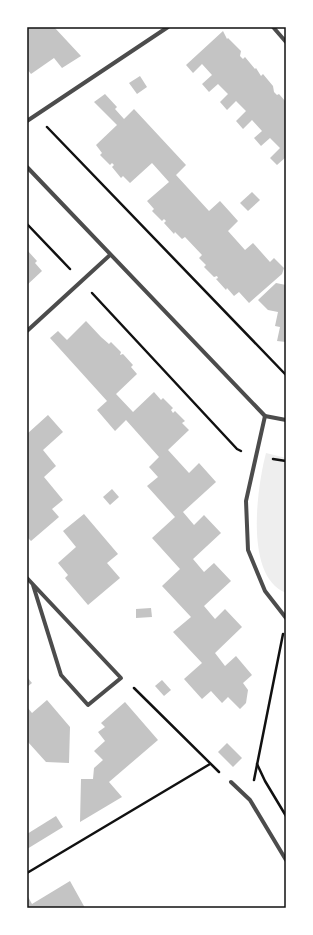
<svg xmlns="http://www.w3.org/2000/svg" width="313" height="935" viewBox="0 0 313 935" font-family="'Nunito Sans',sans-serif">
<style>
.green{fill:#eee}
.building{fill:#c4c4c4}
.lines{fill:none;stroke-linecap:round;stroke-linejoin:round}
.path{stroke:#111;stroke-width:2.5}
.minor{stroke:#4c4c4c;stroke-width:4}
.neatline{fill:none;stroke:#111;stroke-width:1.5}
</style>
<rect width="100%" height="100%" fill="#fff"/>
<path class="green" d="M266 453 286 458V593C244 577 257 487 266 453Z"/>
<g class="building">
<path d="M27 27H54L81 56 62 68 54 58 31 74 27 69Z"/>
<path d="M223 31 227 39 228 38 241 51 240 56 243 59 245 57 255 69 256 68 261 76 263 74 273 86 274 92 277 95 279 94 286 102V157L277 165 270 158 280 148 270 138 261 146 254 138 262 131 252 120 243 129 236 121 246 111 236 101 227 110 220 102 228 94 218 84 209 92 202 84 212 75 202 64 193 73 186 65Z"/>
<path d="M140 76 147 87 137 94 129 83Z"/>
<path d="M105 94 117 107 115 109 124 119 134 109 186 165 176 175 209 211 220 201 230 212 238 221 228 231 245 250 253 243 270 262 274 258 284 268 282 274 249 303 239 292 234 296 227 288 226 290 216 279 218 278 217 276 214 277 204 267 206 265 199 258 202 255 185 237 182 239 175 232 174 234 164 223 166 221 164 219 162 221 152 211 154 209 147 201 169 182 152 163 130 183 123 176 121 178 112 167 114 165 112 163 110 165 100 155 102 153 96 145 117 125 94 102Z"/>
<path d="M252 192 260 200 248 211 240 203Z"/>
<path d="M27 250 37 261 35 263 42 271 27 285Z"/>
<path d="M276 283 286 285V342L277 341 280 327 275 326 278 312 268 310 258 300Z"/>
<path d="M86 321 101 337 109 344 111 342 121 352 120 355 123 354 133 365 131 367 137 374 116 394 133 412 154 392 161 400 163 398 173 408 171 410 173 413 175 411 185 421 182 423 189 430 168 450 189 473 199 463 216 482 183 512 194 525 204 515 221 533 193 559 204 572 214 563 231 581 204 606 215 619 225 609 242 627 215 653 225 666 236 656 252 675 243 683 248 690 246 703 240 709 228 697 222 703 211 691 202 699 184 679 202 663 173 632 191 617 162 586 180 569 152 538 175 517 147 486 158 477 149 467 159 457 126 420 115 431 97 410 107 401 50 338 58 331 67 340Z"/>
<path d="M48 415 63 432 43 450 56 466 44 477 63 500 52 509 59 517 31 541 27 537V434Z"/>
<path d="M112 489 119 497 110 505 103 497Z"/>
<path d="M84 514 118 554 107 563 120 578 88 605 65 578 68 575 58 563 76 547 63 531Z"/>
<path d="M151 608 152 617 136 618V609Z"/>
<path d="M27 677 32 683 27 687Z"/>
<path d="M162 680 171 690 164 696 155 686Z"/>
<path d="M47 700 70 727 69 763 46 762 28 742 27 743V707L32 713Z"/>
<path d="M125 702 158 740 109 782 122 797 80 822 81 779H93L94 768 103 760 94 751 105 741 98 732 105 727 101 723Z"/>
<path d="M227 743 242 758 233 767 218 752Z"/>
<path d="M56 816 63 827 27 849V834Z"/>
<path d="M70 881 85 908H27V895L32 904Z"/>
</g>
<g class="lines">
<g class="path">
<path d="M47 127 286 375"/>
<path d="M27 224 70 269"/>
<path d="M92 293 237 449 241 451"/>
<path d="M273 459 286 461"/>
<path d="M134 688 219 772"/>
<path d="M257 764 265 781 286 816"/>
<path d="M254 780 283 634"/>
<path d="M27 873 210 764"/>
</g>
<g class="minor">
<path d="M273 27 286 42"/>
<path d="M27 121 168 27"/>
<path d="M27 167 265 416 286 420"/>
<path d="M27 331 110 255"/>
<path d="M265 416 246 501 248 550 265 591 286 618"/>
<path d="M27 578 121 678 88 705 61 675 33 585"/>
<path d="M231 782 250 800 286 860"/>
</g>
</g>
<rect width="313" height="935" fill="none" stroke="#ffffff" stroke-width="56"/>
<rect x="28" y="28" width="257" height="879" class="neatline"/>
</svg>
